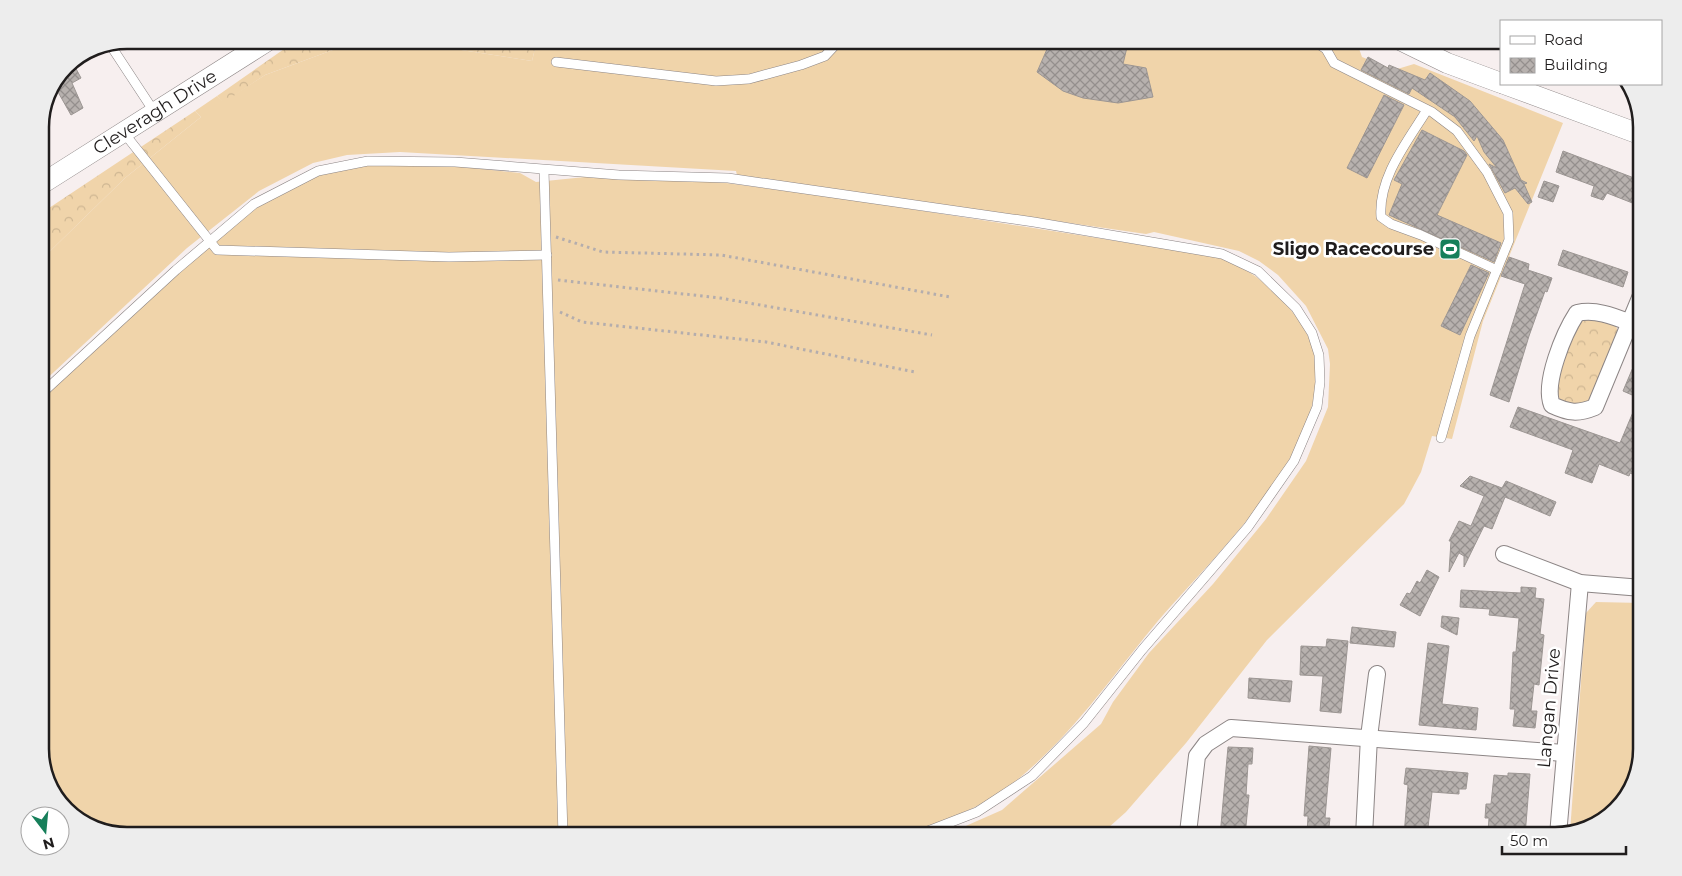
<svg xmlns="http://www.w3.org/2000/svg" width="1682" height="876" viewBox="0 0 1682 876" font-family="Montserrat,sans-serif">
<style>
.grass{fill:#f0d4aa}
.forest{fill:url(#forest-crowns)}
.building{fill:url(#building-cross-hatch);stroke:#9c9693}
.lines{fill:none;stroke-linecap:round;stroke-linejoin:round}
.service-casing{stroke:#8c8585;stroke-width:10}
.minor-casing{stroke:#8c8585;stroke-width:18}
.tertiary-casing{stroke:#8c8585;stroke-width:21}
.path{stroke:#b4adad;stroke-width:3;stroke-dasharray:2.5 4;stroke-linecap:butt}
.service{stroke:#fff;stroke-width:9}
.minor{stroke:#fff;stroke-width:16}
.tertiary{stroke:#fff;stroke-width:20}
.labels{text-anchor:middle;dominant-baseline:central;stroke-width:5;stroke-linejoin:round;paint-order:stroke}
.street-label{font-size:18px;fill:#201d1d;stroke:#fff}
.poi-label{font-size:18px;font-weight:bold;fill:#201d1d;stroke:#fff;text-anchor:end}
.rim{fill:none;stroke:#201d1d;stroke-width:2.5}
</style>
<defs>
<pattern id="forest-crowns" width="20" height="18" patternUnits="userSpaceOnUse" patternTransform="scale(1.25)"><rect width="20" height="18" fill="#f0d4aa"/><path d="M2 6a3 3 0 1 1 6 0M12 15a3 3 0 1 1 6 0" fill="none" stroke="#ceb692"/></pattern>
<pattern id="building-cross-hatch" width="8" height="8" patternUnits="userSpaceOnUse" patternTransform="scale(1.25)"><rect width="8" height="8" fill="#b7b1ae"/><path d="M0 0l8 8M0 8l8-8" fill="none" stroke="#948f8d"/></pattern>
</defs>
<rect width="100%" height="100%" fill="#f7efef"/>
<g class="grass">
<path d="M537 40H615L647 49 710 50 738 40H1356L1362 57 1394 70 1414 64 1563 123 1483 321 1452 439 1432 436 1421 472 1404 504 1267 640 1186 743 1126 812 1099 836H943L1002 810 1101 724 1113 702 1149 653 1213 584 1266 519 1306 461 1328 407 1330 364 1328 349 1306 306 1278 275 1259 261 1239 251 1154 232 1146 234 737 175 736 171 400 152 347 155 313 163 259 191 187 248 40 385V261L125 178 201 117 195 111 217 96 223 102 265 75 349 44 416 43 532 61Z"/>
<path d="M368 165 455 166 520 173 536 182 585 177 711 181 847 199 1219 257C1231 263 1244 268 1255 276 1281 295 1313 329 1316 362 1324 459 1210 558 1153 627 1106 684 1070 738 1011 785 979 810 939 822 902 836H127L88 827 55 798 40 755V399L196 257 260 205 320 175Z"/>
<path d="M1596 602 1642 603V749L1633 788 1599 824 1570 832 1586 613Z"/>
</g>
<g class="forest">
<path d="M297 40H537L532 61 416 43 349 44 265 75 223 103 217 96Z"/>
<path d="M195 111 201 117 125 178 40 261V214Z"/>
<path d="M1585 317 1602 320 1616 326 1618 332 1592 401C1530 426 1569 344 1579 321Z"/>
</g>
<g class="building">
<path d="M1051 40H1114L1128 43 1123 64 1146 68 1153 97 1118 103 1083 98 1063 91 1037 72Z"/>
<path d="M1368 57 1388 68 1389 65 1425 80 1430 73 1470 101 1503 140 1521 180 1527 183 1524 184 1532 202 1528 204 1515 188 1505 193 1489 164 1497 168 1484 152 1477 136 1474 141 1455 117 1412 88 1409 94 1361 70Z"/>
<path d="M73 63 81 78 72 83 83 108 71 115 58 92 52 95 64 68Z"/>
<path d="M1384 95 1404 105 1367 178 1347 168Z"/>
<path d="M1422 130 1464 151 1467 155 1437 215 1501 243 1494 262 1389 215 1402 184 1394 180Z"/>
<path d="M1563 151 1642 181 1635 204 1607 193 1603 200 1591 196 1594 186 1556 172Z"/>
<path d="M1544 181 1559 186 1553 202 1538 197Z"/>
<path d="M1563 250 1628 272 1623 287 1558 265Z"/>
<path d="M1509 257 1529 264 1528 270 1552 278 1547 292 1545 291 1529 336 1509 402 1490 395 1525 284 1501 276Z"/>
<path d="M1471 265 1489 273 1460 335 1441 326Z"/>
<path d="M1642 346V478L1630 473 1629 476 1599 464 1592 483 1565 473 1573 450 1510 427 1518 407 1620 443 1639 398 1623 391Z"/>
<path d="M1470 476 1502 488 1506 481 1556 502 1550 516 1505 497 1492 529 1484 526 1464 567V556L1459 553 1461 549 1449 572 1451 541H1449L1459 521 1471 526 1484 496 1460 486Z"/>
<path d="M1427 570 1439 577 1420 616 1400 605 1407 593 1410 594 1417 581 1420 583Z"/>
<path d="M1521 587 1536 588 1535 598 1544 599 1540 634 1544 635 1539 685 1534 684 1531 711H1537L1535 728 1513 726 1515 709H1510L1513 652H1516L1519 618 1489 615 1490 609 1460 607 1461 590 1521 593Z"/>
<path d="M1442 616 1459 618 1457 635 1441 627Z"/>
<path d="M1352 627 1396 632 1394 647 1350 643Z"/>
<path d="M1327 639 1348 641 1341 713 1320 711 1323 676 1300 675 1301 646 1326 647Z"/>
<path d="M1428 643 1449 646 1442 704 1478 708 1476 730 1419 725Z"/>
<path d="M1249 678 1292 681 1290 702 1248 698Z"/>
<path d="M1309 746 1331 748 1325 818H1330L1328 835 1307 834 1308 816H1304Z"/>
<path d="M1228 747 1253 748 1252 764H1248L1246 795H1249L1245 836H1220Z"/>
<path d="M1406 768 1468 773 1466 789H1459V794L1432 792 1427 836H1404L1408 785 1404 784Z"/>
<path d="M1508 773 1530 774 1525 836H1503V833L1488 832 1489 818H1485L1486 804H1491L1494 775 1508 776Z"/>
</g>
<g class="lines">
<g class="service-casing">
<g id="service">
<path d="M1312 40 1326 49 1334 63 1432 112 1457 131 1487 172 1508 213 1509 240 1470 336 1441 438"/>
<path d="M109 43 155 113"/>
<path d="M556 62 716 81 749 79 801 65 825 56 840 40"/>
<path d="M1427 110C1407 142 1378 178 1381 217L1391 224 1421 235 1497 270"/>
<path d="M124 133 217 250 449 257 547 255"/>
<path d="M544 170 563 836"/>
<path d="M40 395 176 270 254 204 318 171 368 161 455 162 619 175 728 178 1034 222 1222 254 1258 271 1296 308 1312 333 1319 355 1320 382 1317 407 1294 461 1248 527 1142 650 1084 723 1032 776 977 812 915 836"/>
</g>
</g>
<g class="minor-casing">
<g id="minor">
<path d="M1631 323C1613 316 1596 309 1577 313 1564 333 1543 383 1552 405 1569 413 1578 414 1595 407L1642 293"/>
<path d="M1504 554 1580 583 1642 588"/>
<path d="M1188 833 1197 756 1206 744 1231 728 1564 753"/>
<path d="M1558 835 1580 583"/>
<path d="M1364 836 1369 737 1377 674"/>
</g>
</g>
<g class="tertiary-casing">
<g id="tertiary">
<path d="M1400 40 1447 63 1501 83"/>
<path d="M1504 84 1642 135"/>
<path id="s1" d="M40 185 269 40"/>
</g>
</g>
<g class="path">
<path d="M556 237 603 252 721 255 950 297"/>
<path d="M558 280 720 298 932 335"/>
<path d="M560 312 582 322 766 342 915 372"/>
</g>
<use href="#service" class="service"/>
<use href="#minor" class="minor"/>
<use href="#tertiary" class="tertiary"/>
</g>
<defs>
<g id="stadium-square" transform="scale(1.125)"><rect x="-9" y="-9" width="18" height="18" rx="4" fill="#167f5a" stroke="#fff"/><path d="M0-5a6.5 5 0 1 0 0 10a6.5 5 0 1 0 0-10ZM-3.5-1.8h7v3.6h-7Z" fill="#fff"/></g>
</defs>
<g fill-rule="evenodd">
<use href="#stadium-square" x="1450" y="249"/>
</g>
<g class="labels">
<g class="street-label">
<text stroke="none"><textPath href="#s1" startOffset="136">Cleveragh Drive</textPath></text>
<text transform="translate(1549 708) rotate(-85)">Langan Drive</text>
</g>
<g class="poi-label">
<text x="1434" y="249">Sligo Racecourse</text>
</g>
</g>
<path d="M0 0H1682V876H0ZM127 49H1555A78 78 0 0 1 1633 127V749A78 78 0 0 1 1555 827H127A78 78 0 0 1 49 749V127A78 78 0 0 1 127 49Z" fill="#ededed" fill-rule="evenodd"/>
<path class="rim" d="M127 49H1555A78 78 0 0 1 1633 127V749A78 78 0 0 1 1555 827H127A78 78 0 0 1 49 749V127A78 78 0 0 1 127 49Z"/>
<rect x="1500" y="20" width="162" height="65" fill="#ffffff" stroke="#a6a5a5"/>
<rect x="1510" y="36" width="25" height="8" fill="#ffffff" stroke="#a6a5a5"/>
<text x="1544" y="45" font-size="15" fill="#201d1d">Road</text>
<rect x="1510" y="58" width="25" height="15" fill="url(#building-cross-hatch)" stroke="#a6a5a5"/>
<text x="1544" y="70" font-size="15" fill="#201d1d">Building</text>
<g transform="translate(45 831) rotate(164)"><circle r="24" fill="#ffffff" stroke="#a6a5a5"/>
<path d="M0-4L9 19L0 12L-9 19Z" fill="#167f5a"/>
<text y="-8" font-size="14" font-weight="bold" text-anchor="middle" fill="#201d1d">N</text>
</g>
<path d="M1502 846v8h124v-8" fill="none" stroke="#201d1d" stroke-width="2.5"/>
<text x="1510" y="846" font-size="15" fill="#201d1d" stroke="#ffffff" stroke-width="4" paint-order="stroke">50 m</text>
</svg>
